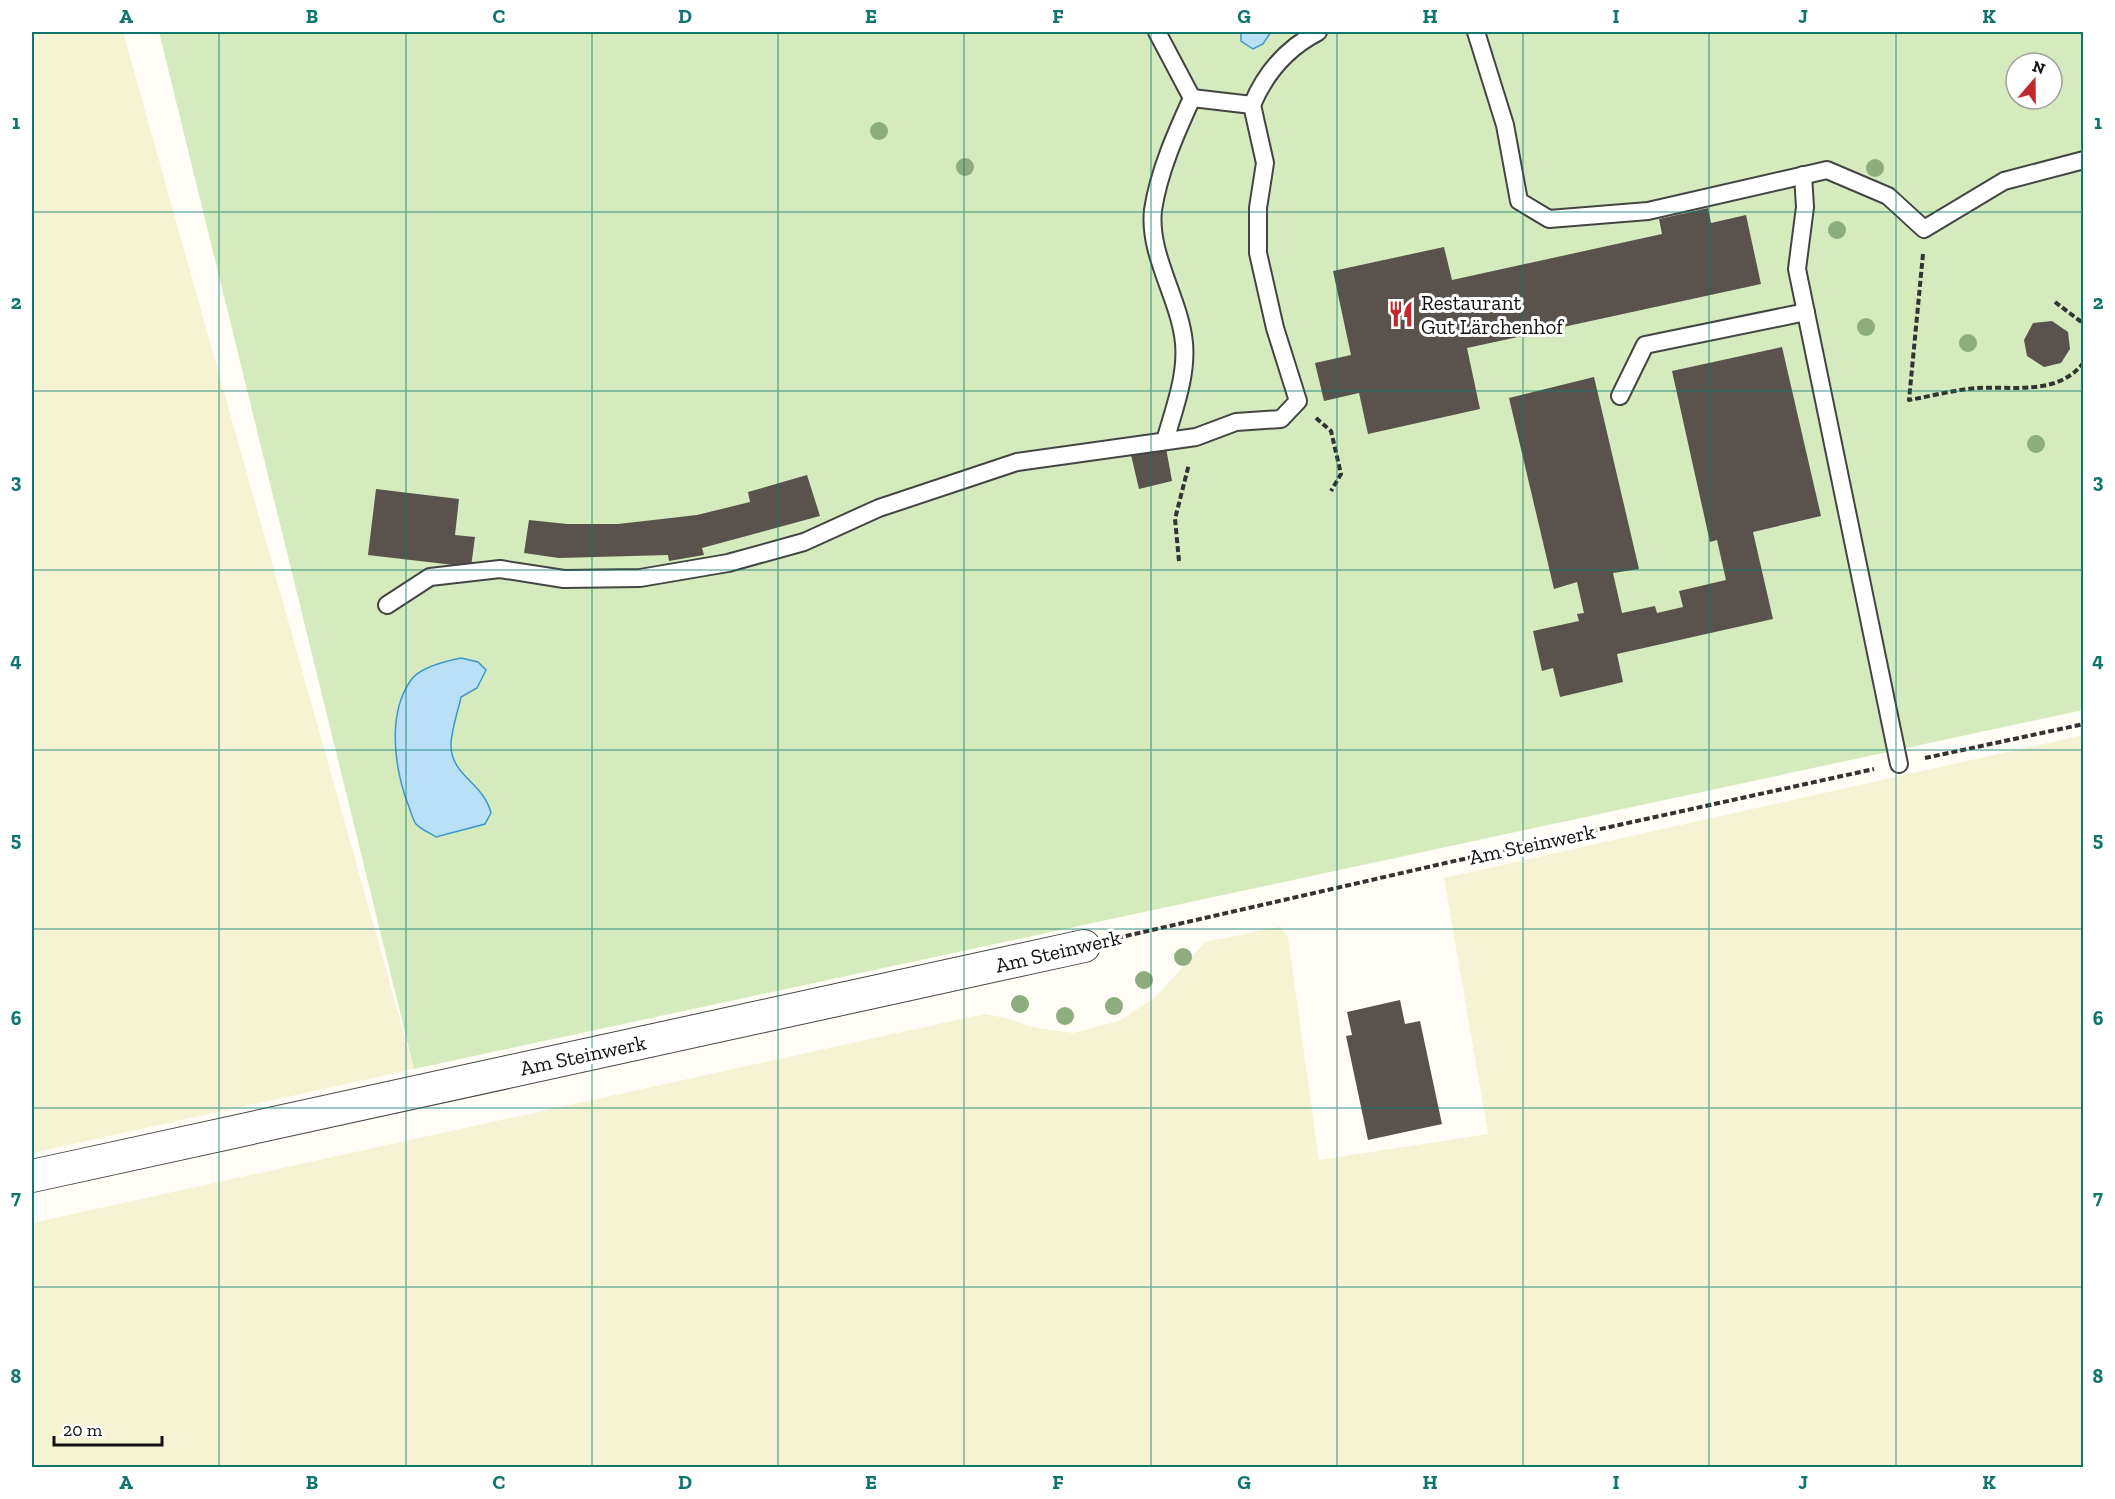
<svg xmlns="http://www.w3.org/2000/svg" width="2115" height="1499" viewBox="0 0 2115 1499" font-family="'Zilla Slab',serif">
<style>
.farmland{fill:#f6f3d4}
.green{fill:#d5ebbd;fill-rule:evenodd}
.water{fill:#b9e0f7;stroke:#3f96cf;stroke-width:1.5}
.building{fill:#5a524d}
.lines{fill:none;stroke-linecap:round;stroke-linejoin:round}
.service-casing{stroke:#444;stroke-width:20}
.minor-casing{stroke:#444;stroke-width:34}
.path{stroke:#333;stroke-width:4;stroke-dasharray:6 3;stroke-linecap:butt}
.service{stroke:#fff;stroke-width:16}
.minor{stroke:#fff;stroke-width:32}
.tree{fill:#8dad7f}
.grid{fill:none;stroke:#0f766e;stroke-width:1.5;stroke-opacity:0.55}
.labels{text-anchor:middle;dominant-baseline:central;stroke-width:6;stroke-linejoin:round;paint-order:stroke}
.poi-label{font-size:21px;fill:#111;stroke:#fff;text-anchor:start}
.street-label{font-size:21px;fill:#111;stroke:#fff}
.neatline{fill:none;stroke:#0f766e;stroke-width:2}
.grid-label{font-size:20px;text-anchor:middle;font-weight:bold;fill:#0f766e}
</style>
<rect width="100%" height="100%" fill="#fffdf5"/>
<g class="farmland">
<path d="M32 32H123L414 1069 32 1153Z"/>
<path d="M2083 735V1467H32V1223L984 1014 1006 1018 1032 1027 1073 1033 1119 1021 1156 997 1205 942 1280 927 1288 937 1319 1160 1488 1134 1444 878Z"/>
</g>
<path class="green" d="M159 32H2083V710L414 1069ZM2016 63H2052V99H2016Z"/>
<g class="water">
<path d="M1241 32H1271L1263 44 1253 49 1241 41Z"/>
<path d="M461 658 478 662 486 670 477 688 461 697C458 712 450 733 451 748 453 776 484 784 491 813L485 824 436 837C430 833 420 829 416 824 413 820 411 812 409 807 395 771 386 715 411 680 420 667 446 661 461 658Z"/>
</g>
<g class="building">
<path d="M1708 208 1711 223 1746 215 1761 284 1467 348 1480 409 1368 434 1359 393 1324 401 1315 363 1351 355 1333 271 1444 247 1452 280 1662 234 1659 219Z"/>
<path d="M2052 321 2068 332 2070 349 2061 363 2044 367 2027 356 2024 340 2033 323Z"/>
<path d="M1782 347 1821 516 1753 532 1773 619 1617 654 1623 682 1560 697 1553 668 1542 671 1533 631 1579 621 1577 614 1584 613 1577 582 1554 589 1509 398 1594 377 1639 569 1613 573 1622 613 1655 606 1657 613 1683 607 1679 591 1726 580 1717 540 1710 542 1672 371Z"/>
<path d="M1166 448 1172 481 1139 489 1131 455Z"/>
<path d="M807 475 820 516 702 548 704 555 669 561 668 555 559 558 524 553 529 520 567 524H618L697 515 750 502 748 492Z"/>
<path d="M376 489 459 499 455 535 475 537 471 567 368 555Z"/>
<path d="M1400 1000 1405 1024 1420 1021 1442 1124 1368 1140 1346 1036 1352 1035 1347 1012Z"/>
</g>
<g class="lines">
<g class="service-casing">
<g id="service">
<path d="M1157 32 1192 98C1176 133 1159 171 1153 210 1148 255 1180 299 1184 343 1187 376 1174 409 1165 441"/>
<path d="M1476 32 1505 125 1519 201 1549 219 1648 211 1827 170 1888 196 1924 229 2004 181 2084 160"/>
<path d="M1252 105C1265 74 1287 48 1318 32"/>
<path d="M1803 175 1805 207 1797 269 1899 764"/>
<path d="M1620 396 1645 345 1806 312"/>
<path d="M387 605 430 577 500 569 564 579 640 578 728 563 804 542 879 508 1017 462 1196 437 1236 422 1281 419 1298 401 1275 328 1258 253V208L1265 163 1252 105 1192 98"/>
</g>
</g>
<g class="minor-casing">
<path id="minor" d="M32 1176 1084 946"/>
</g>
<g class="path">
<path d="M1923 254 1909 400C1931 396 1954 390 1977 388 2013 386 2059 396 2084 362"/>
<path d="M2055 302 2084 324"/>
<path d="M1316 418 1331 431 1341 474 1331 491"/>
<path d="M1179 561 1175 519 1189 464"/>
<path d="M1925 758 2084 724"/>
<path d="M1117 938 1450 862 1874 769"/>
</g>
<use href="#service" class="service"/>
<use href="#minor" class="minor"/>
</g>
<g class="tree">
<circle cx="879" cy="131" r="9"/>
<circle cx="965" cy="167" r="9"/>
<circle cx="1875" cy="168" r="9"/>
<circle cx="1837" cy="230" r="9"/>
<circle cx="1866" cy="327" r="9"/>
<circle cx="1968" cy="343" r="9"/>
<circle cx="2036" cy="444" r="9"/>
<circle cx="1183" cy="957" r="9"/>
<circle cx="1144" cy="980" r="9"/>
<circle cx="1020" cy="1004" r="9"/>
<circle cx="1114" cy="1006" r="9"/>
<circle cx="1065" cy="1016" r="9"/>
</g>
<path class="grid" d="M219 32V1468M406 32V1468M592 32V1468M778 32V1468M964 32V1468M1151 32V1468M1337 32V1468M1523 32V1468M1709 32V1468M1896 32V1468M32 212H2084M32 391H2084M32 570H2084M32 750H2084M32 929H2084M32 1108H2084M32 1287H2084"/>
<defs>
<g id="restaurant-bare" transform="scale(2.07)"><path d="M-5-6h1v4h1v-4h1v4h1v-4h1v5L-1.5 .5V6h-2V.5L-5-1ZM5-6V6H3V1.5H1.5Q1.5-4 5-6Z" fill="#c4262e" stroke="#fff" stroke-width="2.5" paint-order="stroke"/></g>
</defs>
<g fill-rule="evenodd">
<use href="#restaurant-bare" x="1401" y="314"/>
</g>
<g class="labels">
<g class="poi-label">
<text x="1421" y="302">Restaurant<tspan x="1421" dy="24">Gut Lärchenhof</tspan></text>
</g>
<g class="street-label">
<text transform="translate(1532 844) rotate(-12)">Am Steinwerk</text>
<text transform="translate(1058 951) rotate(-13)">Am Steinwerk</text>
<text transform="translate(583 1055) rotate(-12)">Am Steinwerk</text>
</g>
</g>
<rect width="2115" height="1499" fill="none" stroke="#ffffff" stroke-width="66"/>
<g transform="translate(2034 81) rotate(20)"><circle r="28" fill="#ffffff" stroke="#a0a0a0" stroke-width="1.5"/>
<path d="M0-4.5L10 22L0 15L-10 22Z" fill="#c4262e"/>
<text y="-9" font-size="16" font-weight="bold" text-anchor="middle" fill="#111111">N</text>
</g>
<path d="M54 1436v9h108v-9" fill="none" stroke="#111111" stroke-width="3"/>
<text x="63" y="1436" font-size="18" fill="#111111" stroke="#ffffff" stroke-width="4.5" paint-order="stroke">20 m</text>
<rect x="33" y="33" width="2049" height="1433" class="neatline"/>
<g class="grid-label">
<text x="126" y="23">A</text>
<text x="312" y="23">B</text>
<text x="499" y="23">C</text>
<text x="685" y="23">D</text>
<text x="871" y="23">E</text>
<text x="1058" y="23">F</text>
<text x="1244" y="23">G</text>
<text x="1430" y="23">H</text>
<text x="1616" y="23">I</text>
<text x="1803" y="23">J</text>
<text x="1989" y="23">K</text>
<text x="16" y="129">1</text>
<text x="2098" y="129">1</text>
<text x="16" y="309">2</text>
<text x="2098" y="309">2</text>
<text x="16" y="488">3</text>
<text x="2098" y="488">3</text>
<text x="16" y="667">4</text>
<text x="2098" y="667">4</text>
<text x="16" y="846">5</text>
<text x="2098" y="846">5</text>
<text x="16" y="1025">6</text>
<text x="2098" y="1025">6</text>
<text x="16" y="1204">7</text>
<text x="2098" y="1204">7</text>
<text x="16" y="1383">8</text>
<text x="2098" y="1383">8</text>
<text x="126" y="1489">A</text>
<text x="312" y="1489">B</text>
<text x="499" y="1489">C</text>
<text x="685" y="1489">D</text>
<text x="871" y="1489">E</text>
<text x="1058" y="1489">F</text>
<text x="1244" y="1489">G</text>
<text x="1430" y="1489">H</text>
<text x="1616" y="1489">I</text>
<text x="1803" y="1489">J</text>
<text x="1989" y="1489">K</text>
</g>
</svg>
